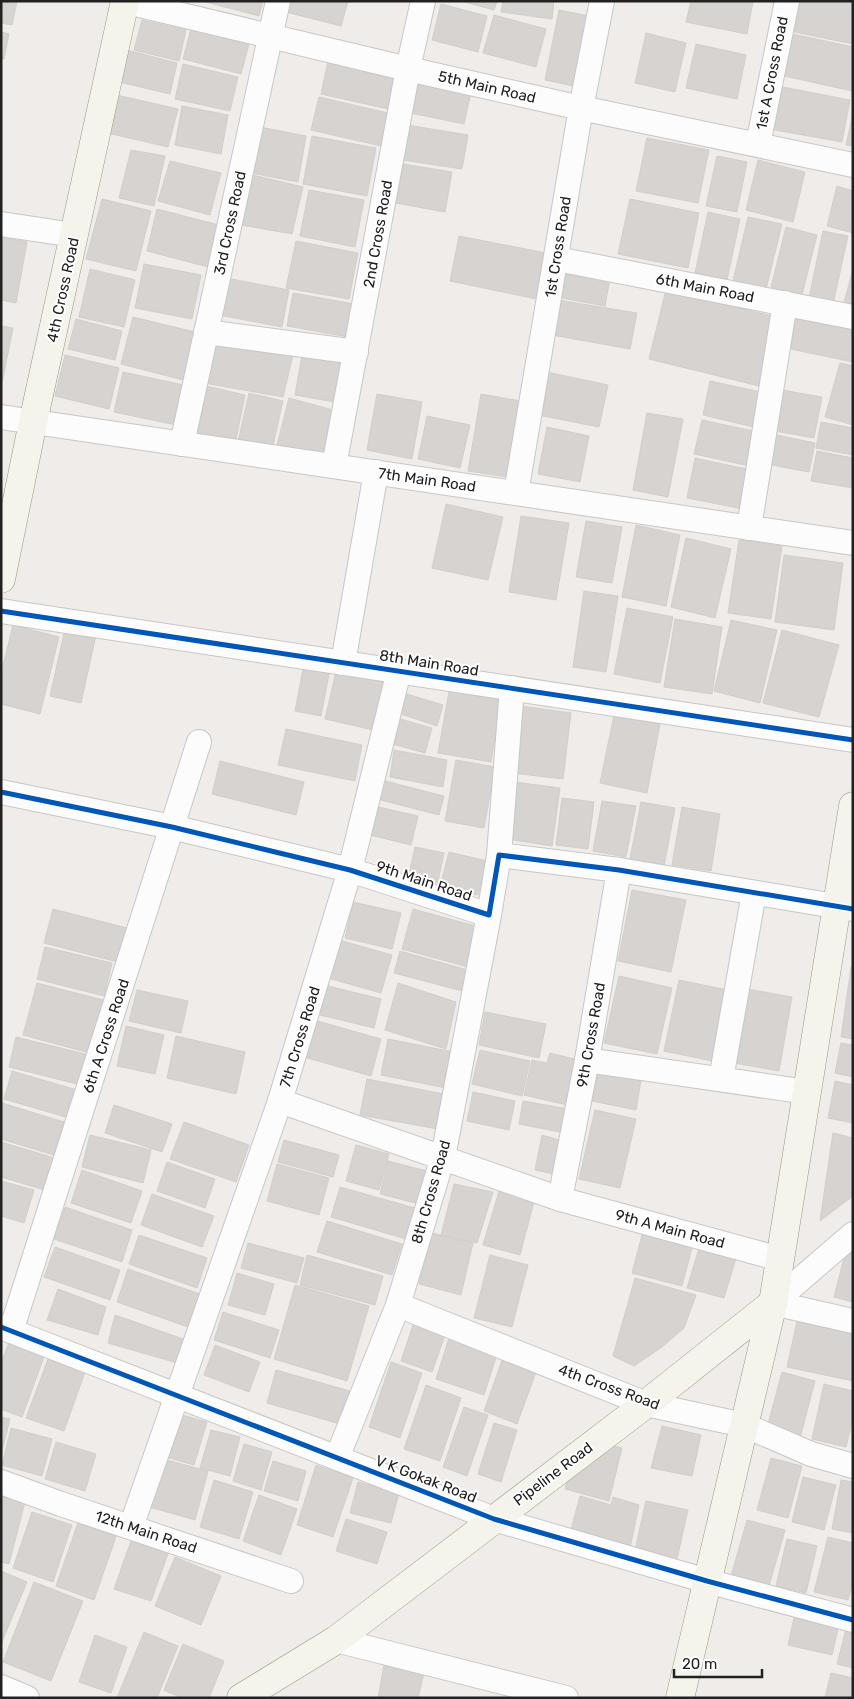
<svg xmlns="http://www.w3.org/2000/svg" width="854" height="1699" viewBox="0 0 854 1699" font-family="Rubik,sans-serif">
<style>
.building{fill:#d6d3d0;stroke:#d2ceca}
.lines{fill:none;stroke-linecap:round;stroke-linejoin:round}
.street-casing{stroke:#c8c7c5;stroke-width:26}
.secondary-casing{stroke:#999980;stroke-width:29}
.street{stroke:#fdfcfc;stroke-width:24}
.secondary{stroke:#f4f4ec;stroke-width:28}
.cycleway-casing{stroke:#fff;stroke-width:8}
.cycleway{stroke:#0057b8;stroke-width:5}
.labels{text-anchor:middle;dominant-baseline:central;stroke-width:4;stroke-linejoin:round;paint-order:stroke}
.street-label{font-size:15px;fill:#212121;stroke:#fff}
</style>
<rect width="100%" height="100%" fill="#efece9"/>
<g class="building">
<path d="M1 1H17L12 25 1 23Z"/>
<path d="M202 1H263L259 16Z"/>
<path d="M289 1H348L341 26 286 12Z"/>
<path d="M461 1H497L494 10Z"/>
<path d="M503 1H554L552 19 501 12Z"/>
<path d="M691 1H753L747 34 686 22Z"/>
<path d="M796 1H853V44L790 31Z"/>
<path d="M441 4 487 16 478 52 432 40Z"/>
<path d="M559 10 594 17 579 87 545 80Z"/>
<path d="M494 15 546 29 536 67 483 53Z"/>
<path d="M142 20 186 30 179 61 134 50Z"/>
<path d="M192 25 250 40 241 74 183 59Z"/>
<path d="M1 32 9 34 4 59H1Z"/>
<path d="M646 33 686 43 675 92 635 83Z"/>
<path d="M788 33 853 47 852 91 780 75Z"/>
<path d="M696 44 746 55 737 99 686 88Z"/>
<path d="M123 49 177 63 170 94 115 81Z"/>
<path d="M328 61 396 75 388 109 321 94Z"/>
<path d="M183 64 238 77 230 111 175 99Z"/>
<path d="M413 76 472 88 464 124 406 112Z"/>
<path d="M772 85 850 100 842 142 764 128Z"/>
<path d="M108 93 178 109 168 147 99 131Z"/>
<path d="M319 97 388 113 381 146 311 130Z"/>
<path d="M182 106 228 115 221 154 175 145Z"/>
<path d="M853 113V146L846 145Z"/>
<path d="M407 125 468 135 462 169 402 160Z"/>
<path d="M260 127 306 136 298 182 251 173Z"/>
<path d="M312 136 376 148 367 196 303 184Z"/>
<path d="M647 138 709 150 698 203 636 191Z"/>
<path d="M131 150 165 156 154 206 119 198Z"/>
<path d="M717 156 747 162 737 212 706 206Z"/>
<path d="M758 160 805 172 793 222 746 210Z"/>
<path d="M170 161 221 173 210 215 158 201Z"/>
<path d="M403 164 452 172 445 212 396 203Z"/>
<path d="M248 174 303 187 292 234 236 224Z"/>
<path d="M837 186 853 191V233L827 226Z"/>
<path d="M309 190 364 200 355 247 300 236Z"/>
<path d="M102 199 151 211 136 271 86 259Z"/>
<path d="M630 199 699 213 688 268 618 254Z"/>
<path d="M157 209 219 225 208 267 147 251Z"/>
<path d="M708 212 740 219 727 280 695 273Z"/>
<path d="M748 217 782 224 766 289 733 281Z"/>
<path d="M786 227 817 235 802 295 771 287Z"/>
<path d="M823 231 848 236 833 304 809 298Z"/>
<path d="M459 236 551 254 541 300 450 281Z"/>
<path d="M1 237 27 242 16 303 1 300Z"/>
<path d="M296 241 358 253 349 299 286 288Z"/>
<path d="M144 264 201 275 192 319 135 308Z"/>
<path d="M90 269 135 280 124 327 79 317Z"/>
<path d="M853 269V306L844 303Z"/>
<path d="M567 271 610 278 605 306 562 298Z"/>
<path d="M226 278 289 290 282 327 219 315Z"/>
<path d="M666 290 776 317 759 386 649 359Z"/>
<path d="M293 293 354 304 348 337 287 326Z"/>
<path d="M558 300 637 313 630 349 552 335Z"/>
<path d="M788 315 853 328V362L781 347Z"/>
<path d="M133 317 195 332 183 380 121 364Z"/>
<path d="M76 319 122 331 115 360 68 349Z"/>
<path d="M1 326 13 328 1 388Z"/>
<path d="M214 340 293 355 283 397 204 383Z"/>
<path d="M65 355 119 368 109 409 55 396Z"/>
<path d="M302 355 343 361 335 402 295 395Z"/>
<path d="M840 363 853 366V425L825 417Z"/>
<path d="M542 371 608 385 599 427 533 414Z"/>
<path d="M123 372 184 385 176 425 114 412Z"/>
<path d="M710 381 770 394 762 429 703 415Z"/>
<path d="M206 386 245 395 235 444 195 435Z"/>
<path d="M776 389 822 397 814 438 769 430Z"/>
<path d="M249 393 283 401 271 454 237 446Z"/>
<path d="M377 394 422 402 412 459 367 450Z"/>
<path d="M481 394 526 402 513 478 468 471Z"/>
<path d="M289 398 333 410 321 460 276 449Z"/>
<path d="M647 413 683 419 668 497 633 490Z"/>
<path d="M427 416 470 425 460 468 418 459Z"/>
<path d="M702 420 762 433 754 467 694 454Z"/>
<path d="M821 422 853 428V455L816 448Z"/>
<path d="M547 427 589 436 580 482 538 474Z"/>
<path d="M767 433 815 443 809 472 761 463Z"/>
<path d="M817 451 853 458V488L811 481Z"/>
<path d="M695 458 756 471 748 510 687 498Z"/>
<path d="M446 504 503 517 488 580 432 568Z"/>
<path d="M521 516 569 523 556 600 509 592Z"/>
<path d="M586 521 622 527 612 583 576 577Z"/>
<path d="M636 525 680 535 666 606 622 597Z"/>
<path d="M686 538 731 549 715 618 671 607Z"/>
<path d="M739 540 782 546 771 619 728 613Z"/>
<path d="M784 555 843 563 834 630 775 622Z"/>
<path d="M584 591 618 596 606 672 573 667Z"/>
<path d="M627 608 673 617 660 683 614 674Z"/>
<path d="M675 619 722 627 712 694 664 687Z"/>
<path d="M731 620 777 630 760 703 714 691Z"/>
<path d="M13 625 59 637 40 714 1 704V674Z"/>
<path d="M65 629 96 635 81 703 50 696Z"/>
<path d="M782 630 839 645 819 717 763 703Z"/>
<path d="M304 664 330 669 321 716 295 711Z"/>
<path d="M337 667 384 678 373 730 325 719Z"/>
<path d="M450 686 502 695 491 762 438 753Z"/>
<path d="M407 694 443 705 437 726 401 714Z"/>
<path d="M520 706 571 713 563 779 512 773Z"/>
<path d="M614 715 660 724 647 793 600 783Z"/>
<path d="M400 719 432 728 425 753 392 744Z"/>
<path d="M286 729 362 745 355 781 278 765Z"/>
<path d="M394 750 447 760 443 787 390 777Z"/>
<path d="M456 760 495 767 484 828 445 821Z"/>
<path d="M220 761 304 782 296 815 212 794Z"/>
<path d="M381 780 444 796 439 815 377 799Z"/>
<path d="M515 782 560 788 552 846 507 839Z"/>
<path d="M562 798 594 802 588 849 556 845Z"/>
<path d="M602 801 636 806 626 857 593 851Z"/>
<path d="M641 802 675 808 664 866 630 859Z"/>
<path d="M374 806 418 816 411 845 366 834Z"/>
<path d="M682 807 720 814 711 871 672 865Z"/>
<path d="M415 847 444 853 437 886 408 879Z"/>
<path d="M449 852 487 861 478 895 440 886Z"/>
<path d="M632 890 686 900 671 972 618 961Z"/>
<path d="M353 902 401 913 392 949 345 938Z"/>
<path d="M53 909 127 928 118 962 44 943Z"/>
<path d="M413 909 479 927 468 967 402 949Z"/>
<path d="M339 940 392 955 381 993 328 978Z"/>
<path d="M45 947 112 963 104 996 37 979Z"/>
<path d="M400 951 471 971 466 992 394 973Z"/>
<path d="M851 967H853V1039L841 1037Z"/>
<path d="M619 976 672 988 657 1054 604 1043Z"/>
<path d="M679 980 732 991 717 1062 664 1051Z"/>
<path d="M37 983 111 1002 97 1055 23 1035Z"/>
<path d="M398 983 456 1002 446 1049 385 1030Z"/>
<path d="M328 986 381 999 374 1028 320 1015Z"/>
<path d="M747 989 792 997 779 1071 734 1063Z"/>
<path d="M137 990 188 1001 181 1033 129 1021Z"/>
<path d="M485 1012 546 1024 539 1058 479 1045Z"/>
<path d="M314 1020 381 1039 371 1076 304 1057Z"/>
<path d="M126 1026 164 1035 155 1074 117 1066Z"/>
<path d="M176 1036 245 1052 236 1094 167 1078Z"/>
<path d="M16 1037 89 1055 81 1085 9 1067Z"/>
<path d="M388 1039 459 1053 451 1089 381 1075Z"/>
<path d="M841 1043 853 1045V1077L835 1073Z"/>
<path d="M480 1050 530 1061 522 1096 472 1084Z"/>
<path d="M550 1053 582 1061 571 1106 524 1095 532 1060 547 1063Z"/>
<path d="M12 1071 77 1090 69 1118 4 1099Z"/>
<path d="M597 1072 641 1080 636 1110 592 1101Z"/>
<path d="M367 1079 444 1094 438 1129 360 1115Z"/>
<path d="M835 1081 853 1085V1123L828 1118Z"/>
<path d="M473 1092 515 1101 509 1130 467 1121Z"/>
<path d="M523 1101 574 1110 570 1134 519 1124Z"/>
<path d="M2 1103 64 1122 54 1155 1 1139Z"/>
<path d="M114 1105 172 1124 162 1152 105 1133Z"/>
<path d="M595 1110 636 1119 620 1188 579 1179Z"/>
<path d="M184 1122 249 1145 236 1182 170 1159Z"/>
<path d="M833 1133 853 1138V1196L820 1221Z"/>
<path d="M90 1135 151 1150 143 1183 82 1167Z"/>
<path d="M542 1135 566 1142 558 1175 535 1170Z"/>
<path d="M284 1140 339 1155 333 1177 278 1162Z"/>
<path d="M1 1142 58 1159 48 1191 1 1177Z"/>
<path d="M356 1145 389 1154 379 1190 346 1181Z"/>
<path d="M388 1161 427 1171 419 1204 380 1194Z"/>
<path d="M167 1162 215 1179 205 1208 157 1191Z"/>
<path d="M277 1164 329 1178 319 1215 267 1201Z"/>
<path d="M82 1170 142 1191 131 1223 71 1203Z"/>
<path d="M1 1181 34 1190 24 1223 1 1216Z"/>
<path d="M454 1184 493 1192 477 1243 441 1235Z"/>
<path d="M340 1187 415 1208 406 1239 331 1217Z"/>
<path d="M500 1188 535 1198 520 1255 483 1245Z"/>
<path d="M152 1194 214 1216 202 1247 141 1225Z"/>
<path d="M65 1207 132 1230 122 1262 54 1239Z"/>
<path d="M327 1221 402 1244 392 1275 317 1252Z"/>
<path d="M643 1231 693 1244 682 1286 632 1273Z"/>
<path d="M432 1233 473 1243 461 1295 419 1284Z"/>
<path d="M139 1235 207 1258 197 1288 129 1264Z"/>
<path d="M248 1243 304 1258 297 1283 241 1268Z"/>
<path d="M700 1245 737 1255 724 1298 687 1288Z"/>
<path d="M847 1246 853 1247V1302L834 1297Z"/>
<path d="M55 1247 120 1270 110 1300 44 1277Z"/>
<path d="M307 1255 383 1276 375 1305 300 1285Z"/>
<path d="M490 1255 528 1265 512 1327 474 1318Z"/>
<path d="M128 1269 200 1294 188 1327 117 1302Z"/>
<path d="M237 1273 274 1284 265 1315 228 1305Z"/>
<path d="M635 1278 696 1295 684 1328 662 1347 634 1366 613 1356Z"/>
<path d="M295 1285 369 1306 347 1381 274 1359Z"/>
<path d="M58 1289 106 1307 98 1335 47 1320Z"/>
<path d="M223 1312 279 1330 270 1358 214 1340Z"/>
<path d="M115 1315 186 1340 181 1364 108 1343Z"/>
<path d="M416 1316 448 1327 432 1372 401 1361Z"/>
<path d="M798 1317 853 1329V1381L787 1367Z"/>
<path d="M450 1335 498 1351 484 1395 436 1379Z"/>
<path d="M10 1340 45 1354 22 1417 1 1409V1363Z"/>
<path d="M215 1345 260 1362 249 1392 204 1375Z"/>
<path d="M505 1352 539 1364 517 1424 484 1411Z"/>
<path d="M48 1359 85 1372 64 1431 26 1418Z"/>
<path d="M391 1362 422 1373 400 1438 369 1427Z"/>
<path d="M276 1370 350 1391 340 1424 267 1403Z"/>
<path d="M782 1372 815 1381 800 1438 767 1428Z"/>
<path d="M824 1384 853 1391V1418L846 1447 812 1439Z"/>
<path d="M426 1385 461 1398 440 1461 404 1449Z"/>
<path d="M464 1407 488 1415 467 1476 443 1467Z"/>
<path d="M178 1414 207 1422 194 1465 166 1457Z"/>
<path d="M1 1417 10 1419 1 1455Z"/>
<path d="M494 1423 517 1430 501 1482 478 1474Z"/>
<path d="M662 1426 701 1435 692 1476 651 1468Z"/>
<path d="M11 1428 52 1439 42 1476 2 1465Z"/>
<path d="M211 1430 240 1437 230 1476 200 1468Z"/>
<path d="M56 1442 96 1454 85 1491 45 1479Z"/>
<path d="M604 1443 622 1448 609 1501 565 1489 571 1469Z"/>
<path d="M244 1444 272 1452 261 1490 233 1481Z"/>
<path d="M159 1458 208 1471 195 1520 146 1506Z"/>
<path d="M771 1458 802 1466 788 1518 757 1510Z"/>
<path d="M273 1461 306 1471 298 1501 264 1491Z"/>
<path d="M316 1465 353 1478 333 1537 297 1525Z"/>
<path d="M803 1477 836 1485 824 1530 792 1522Z"/>
<path d="M214 1480 253 1492 239 1539 200 1527Z"/>
<path d="M841 1480 853 1482V1533L832 1529Z"/>
<path d="M358 1482 399 1493 391 1523 350 1513Z"/>
<path d="M259 1495 297 1509 281 1555 243 1541Z"/>
<path d="M1 1496 25 1502 9 1564 1 1562Z"/>
<path d="M580 1496 611 1505 613 1497 639 1505 629 1553 569 1537Z"/>
<path d="M646 1501 688 1510 677 1559 635 1550Z"/>
<path d="M32 1512 72 1525 53 1582 13 1568Z"/>
<path d="M81 1514 119 1528 94 1600 56 1586Z"/>
<path d="M346 1519 387 1532 377 1564 336 1551Z"/>
<path d="M747 1520 785 1530 769 1586 731 1576Z"/>
<path d="M828 1537 853 1543V1581L848 1600 814 1592Z"/>
<path d="M132 1538 169 1551 151 1601 114 1589Z"/>
<path d="M787 1539 817 1546 806 1593 776 1586Z"/>
<path d="M175 1557 221 1576 201 1625 155 1606Z"/>
<path d="M1 1571 27 1582 1 1644Z"/>
<path d="M34 1582 83 1601 51 1681 3 1662Z"/>
<path d="M795 1613 839 1624 832 1655 788 1645Z"/>
<path d="M848 1622 853 1623V1668L837 1664Z"/>
<path d="M144 1632 178 1646 157 1698H117Z"/>
<path d="M95 1635 127 1647 111 1693 79 1682Z"/>
<path d="M183 1644 224 1661 209 1698H182L164 1690Z"/>
<path d="M384 1665 424 1673 418 1698H378Z"/>
<path d="M831 1673 853 1678V1698H825Z"/>
</g>
<g class="lines">
<g class="street-casing">
<g id="street">
<path d="M123 1 408 69 581 108 853 165"/>
<path d="M758 144 787 1"/>
<path d="M1 224 74 235"/>
<path d="M557 259 853 317"/>
<path d="M206 332 356 352"/>
<path d="M1 417 853 543"/>
<path d="M182 444 278 1"/>
<path d="M334 466 408 69 423 1"/>
<path d="M516 493 581 108 602 1"/>
<path d="M749 528 785 303"/>
<path d="M1 611 853 740"/>
<path d="M343 663 376 472"/>
<path d="M1 792 172 827 350 870 489 915 499 855 619 870 853 909"/>
<path d="M499 855 512 688"/>
<path d="M587 1060 807 1092"/>
<path d="M721 1079 754 893"/>
<path d="M280 1101 560 1199 780 1259"/>
<path d="M560 1199 587 1060 619 870"/>
<path d="M773 1303 853 1234"/>
<path d="M773 1303 853 1321"/>
<path d="M398 1305 646 1404 744 1425 811 1454 853 1466"/>
<path d="M1 1327 494 1519 707 1581 853 1620"/>
<path d="M11 1331 199 742"/>
<path d="M337 1458 398 1305 443 1157 489 915"/>
<path d="M1 1482 61 1504 291 1581"/>
<path d="M131 1527 280 1101 350 870 399 671"/>
<path d="M336 1640 566 1698"/>
<path d="M1 1687 27 1698"/>
</g>
</g>
<g class="secondary-casing">
<g id="secondary">
<path d="M1 579 33 422 125 1"/>
<path d="M241 1698 336 1640 646 1404 773 1303"/>
<path d="M680 1698 773 1303 853 806"/>
</g>
</g>
<use href="#street" class="street"/>
<use href="#secondary" class="secondary"/>
<g class="cycleway-casing">
<g id="cycleway">
<path d="M1 611 853 740"/>
<path d="M1 792 172 827 350 870 489 915 499 855 619 870 853 909"/>
<path d="M1 1327 494 1519 707 1581 853 1620"/>
</g>
</g>
<use href="#cycleway" class="cycleway"/>
</g>
<g class="labels">
<g class="street-label">
<text transform="translate(772 73) rotate(-79)">1st A Cross Road</text>
<text transform="translate(487 87) rotate(13)">5th Main Road</text>
<text transform="translate(230 223) rotate(-78)">3rd Cross Road</text>
<text transform="translate(378 234) rotate(-80)">2nd Cross Road</text>
<text transform="translate(558 247) rotate(-81)">1st Cross Road</text>
<text transform="translate(705 288) rotate(11)">6th Main Road</text>
<text transform="translate(63 290) rotate(-78)">4th Cross Road</text>
<text transform="translate(427 480) rotate(8)">7th Main Road</text>
<text transform="translate(429 663) rotate(9)">8th Main Road</text>
<text transform="translate(424 881) rotate(18)">9th Main Road</text>
<text transform="translate(591 1035) rotate(-80)">9th Cross Road</text>
<text transform="translate(106 1036) rotate(-72)">6th A Cross Road</text>
<text transform="translate(300 1037) rotate(-73)">7th Cross Road</text>
<text transform="translate(431 1192) rotate(-74)">8th Cross Road</text>
<text transform="translate(670 1229) rotate(15)">9th A Main Road</text>
<text transform="translate(609 1387) rotate(20)">4th Cross Road</text>
<text transform="translate(553 1474) rotate(-37)">Pipeline Road</text>
<text transform="translate(426 1479) rotate(21)">V K Gokak Road</text>
<text transform="translate(146 1532) rotate(18)">12th Main Road</text>
</g>
</g>
<rect width="854" height="1699" fill="none" stroke="#212121" stroke-width="5"/>
<path d="M674 1669v8h88v-8" fill="none" stroke="#212121" stroke-width="2.5"/>
<text x="682" y="1669" font-size="15" fill="#212121" stroke="#ffffff" stroke-width="4" paint-order="stroke">20 m</text>
</svg>
